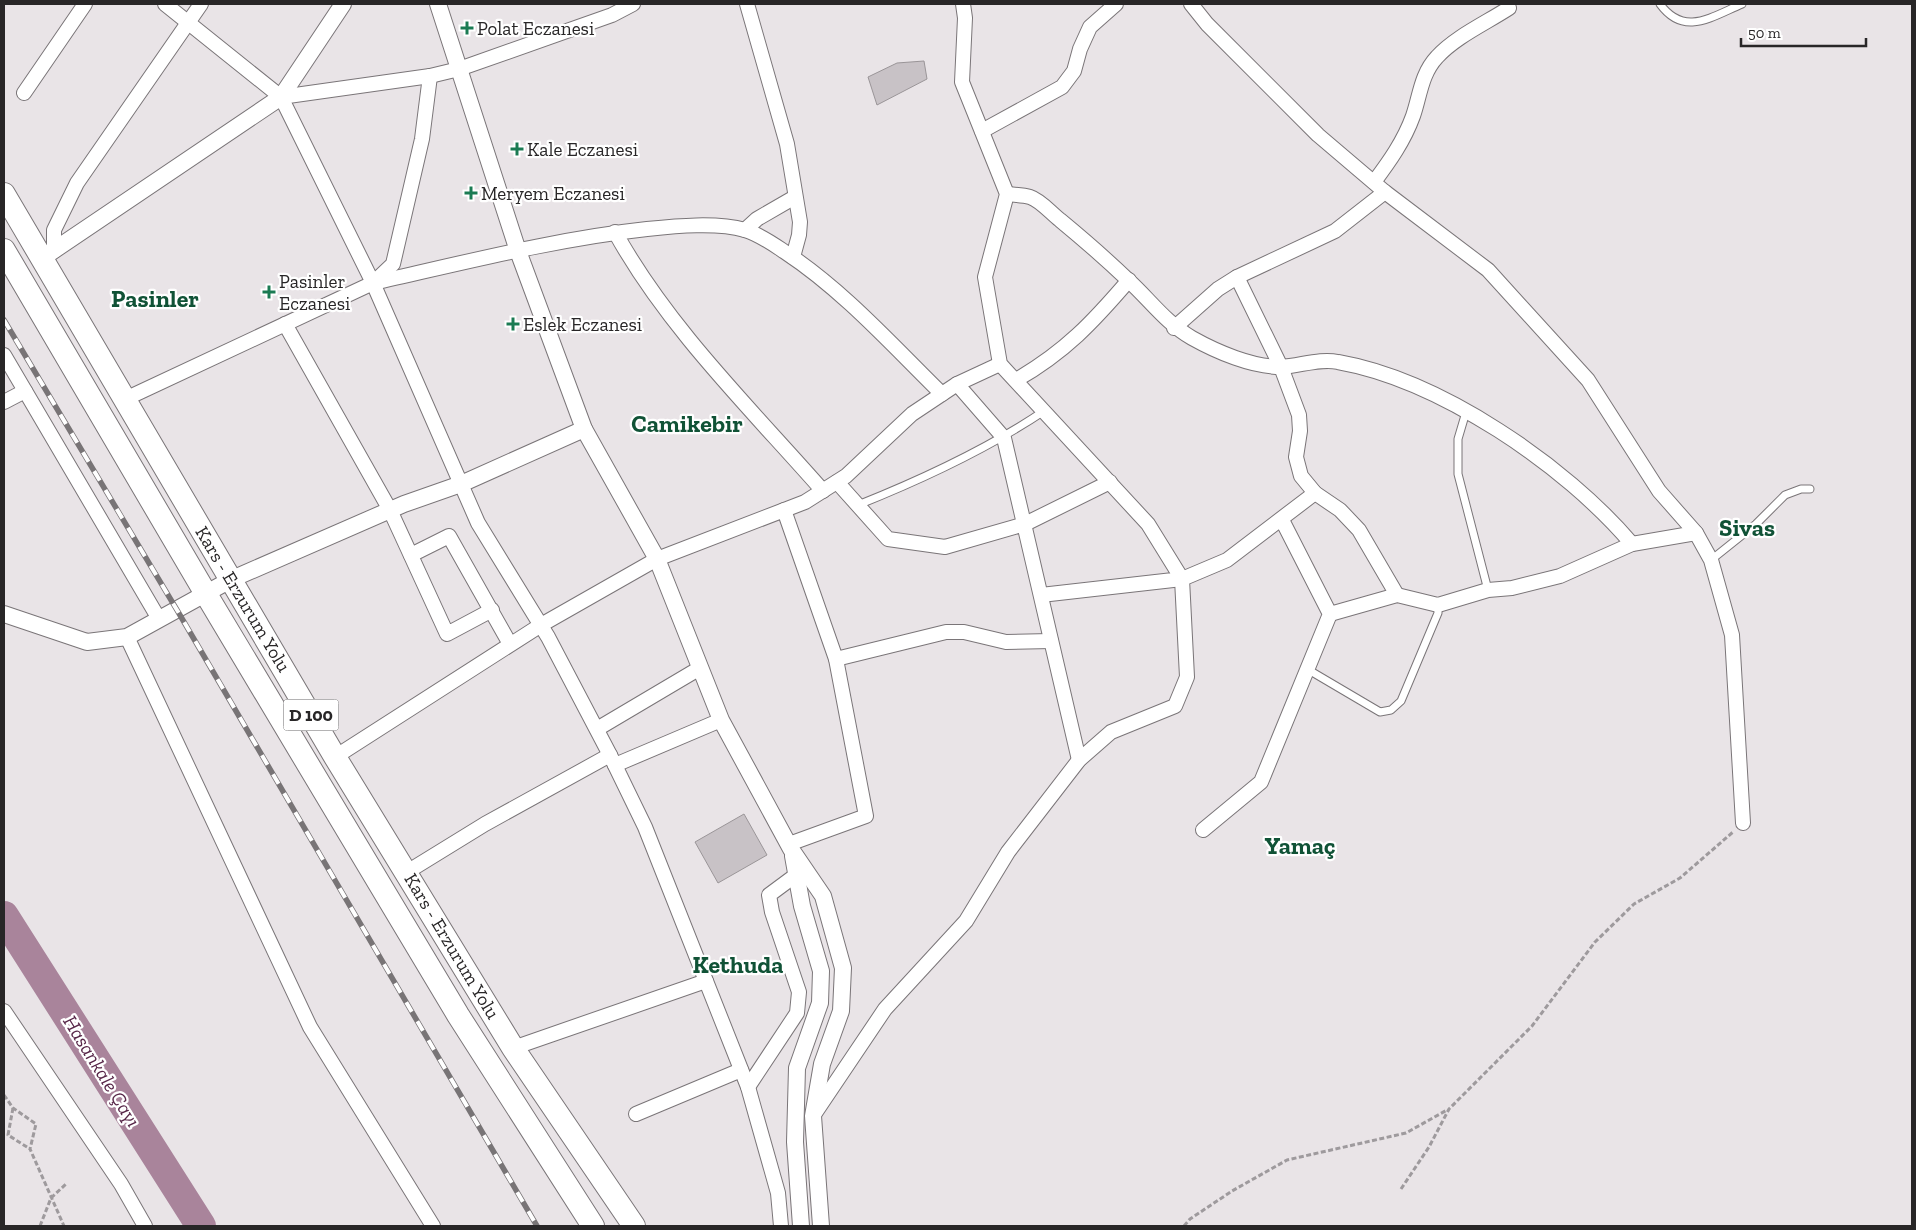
<svg xmlns="http://www.w3.org/2000/svg" width="1916" height="1230" viewBox="0 0 1916 1230" font-family="'Zilla Slab',serif">
<style>
.lines{fill:none;stroke-linecap:round;stroke-linejoin:round}
.river{stroke:#a9849b;stroke-width:30}
.building{fill:#c8c2c6;stroke:#9a9598}
.service-casing{stroke:#7a7578;stroke-width:9}
.minor-casing{stroke:#7a7578;stroke-width:16}
.tertiary-casing{stroke:#7a7578;stroke-width:18}
.trunk-casing{stroke:#7a7578;stroke-width:24}
.path{stroke:#9e9a9d;stroke-width:3;stroke-dasharray:5 2.5;stroke-linecap:butt}
.service{stroke:#fff;stroke-width:7}
.minor{stroke:#fff;stroke-width:14}
.tertiary{stroke:#fff;stroke-width:16}
.trunk{stroke:#fff;stroke-width:22}
.rail-casing{stroke:#787476;stroke-width:5.5}
.rail{stroke:#fff;stroke-width:4;stroke-dasharray:11;stroke-linecap:butt}
.poi-dot{fill:#1b7b53;stroke:#fff;stroke-width:2}
.labels{text-anchor:middle;dominant-baseline:central;stroke-width:4.5;stroke-linejoin:round;paint-order:stroke}
.shield{fill:#fff;stroke:#686768;stroke-width:1}
.shield-label{font-size:18px;font-weight:bold;fill:#282627}
.poi-label{font-size:19px;fill:#282627;stroke:#fff;text-anchor:start}
.street-label{font-size:19px;fill:#282627;stroke:#fff}
.water-label{font-size:20px;font-style:italic;fill:#572648;stroke:#fff}
.district-label{font-size:24px;font-weight:bold;fill:#105236;stroke:#fff}
</style>
<rect width="100%" height="100%" fill="#e9e4e7"/>
<g class="lines">
<path class="river" d="M4 916 201 1226"/>
</g>
<g class="building">
<path d="M924 61 927 79 877 105 868 77 897 63Z"/>
<path d="M744 814 767 855 718 883 695 842Z"/>
</g>
<g class="lines">
<g class="service-casing">
<g id="service">
<path d="M1660 4C1684 37 1711 17 1742 4"/>
<path d="M1466 412 1458 439V474L1488 590"/>
<path d="M858 505C923 479 986 450 1044 411"/>
<path d="M1711 560 1756 524 1785 495 1801 489H1810"/>
<path d="M1307 669 1380 712 1391 710 1401 701 1438 613V605"/>
</g>
</g>
<g class="minor-casing">
<g id="minor">
<path d="M165 4 281 97 373 283 478 523 548 637 610 755 645 827 748 1087 778 1193 781 1226"/>
<path d="M747 4 787 144 800 222 799 235 793 257"/>
<path d="M963 4 965 18 962 82 1007 194 985 277 1000 364 1148 524 1182 579 1041 595"/>
<path d="M1191 4 1207 24 1318 135 1385 192 1488 270 1588 380 1659 491 1696 533 1711 560 1732 635 1743 823"/>
<path d="M24 93 85 4"/>
<path d="M281 97 430 76 459 69 612 15 633 4"/>
<path d="M982 131 1062 87 1074 71 1080 49 1090 27 1116 4"/>
<path d="M1374 182C1389 162 1404 141 1413 116 1420 96 1421 74 1437 57 1455 37 1486 23 1509 8"/>
<path d="M1007 194C1015 195 1023 195 1030 197 1040 200 1051 213 1060 220 1083 239 1106 259 1128 280 1150 300 1166 323 1192 338 1217 352 1252 367 1281 367 1300 366 1320 358 1338 362 1440 380 1565 465 1632 544"/>
<path d="M745 230 757 219 795 197"/>
<path d="M615 232C668 328 751 409 823 491"/>
<path d="M54 251V230L77 183 201 4"/>
<path d="M1237 277 1281 367 1299 415 1300 431 1296 457 1301 476 1315 493 1340 510 1359 530 1397 595"/>
<path d="M373 283C463 263 555 239 647 229 676 226 717 222 745 230 759 234 773 244 785 252 844 291 892 345 942 394"/>
<path d="M285 324 390 510 447 634 492 610"/>
<path d="M1174 328 1218 289 1237 277 1335 231 1385 192"/>
<path d="M4 355 159 619"/>
<path d="M1016 380C1065 352 1093 322 1129 280"/>
<path d="M957 384 1004 438 1079 760"/>
<path d="M123 400 373 283 393 264 422 139 430 76"/>
<path d="M4 402 25 391"/>
<path d="M837 482 888 539 945 547 1025 524 1110 482"/>
<path d="M784 510 836 659 866 816 789 844"/>
<path d="M411 555 449 536 510 644"/>
<path d="M1330 614 1397 595 1438 605 1488 590 1512 588 1560 576 1632 544 1696 533"/>
<path d="M127 637 310 1027 433 1226"/>
<path d="M836 659 946 632H964L1006 642 1051 641"/>
<path d="M597 729 700 668"/>
<path d="M335 757 541 625 657 559 805 502 846 476 912 414 957 384 1000 364"/>
<path d="M615 765 721 720"/>
<path d="M1203 830 1261 782 1330 614 1282 520"/>
<path d="M407 872 485 824 610 755"/>
<path d="M4 1011 121 1184 145 1226"/>
<path d="M513 1048 706 981"/>
<path d="M748 1087 797 1013 799 992 772 912 769 895 796 875"/>
<path d="M815 1113 885 1009 966 921 1008 852 1079 760 1111 732 1175 706 1187 677 1182 579 1227 560 1315 493"/>
<path d="M636 1114 741 1070"/>
</g>
</g>
<g class="tertiary-casing">
<g id="tertiary">
<path d="M438 4 518 251 584 429 657 559 721 720 791 849 823 896 843 968 841 1011 822 1064 813 1116 821 1226"/>
<path d="M41 259 281 97 343 4"/>
<path d="M4 614 87 642 127 637 232 579 404 504 461 484 584 429"/>
<path d="M793 856 802 906 821 971 820 1003 797 1068 795 1142 801 1226"/>
</g>
</g>
<g class="trunk-casing">
<g id="trunk">
<path d="M4 194 335 757 513 1048 634 1226"/>
<path d="M4 250 206 594 458 1015 593 1226"/>
</g>
</g>
<g class="path">
<path d="M4 1095 13 1108 36 1124 30 1149 64 1226"/>
<path d="M13 1108 8 1135 30 1149"/>
<path d="M1401 1189 1429 1147 1449 1109 1532 1026 1595 942 1634 904 1680 878 1733 832"/>
<path d="M40 1226 51 1198 66 1184"/>
<path d="M1184 1226 1190 1219 1232 1191 1287 1160 1406 1133 1447 1110"/>
</g>
<use href="#service" class="service"/>
<use href="#minor" class="minor"/>
<use href="#tertiary" class="tertiary"/>
<use href="#trunk" class="trunk"/>
<g class="rail-casing">
<path id="rail" d="M4 320 177 610 537 1226"/>
</g>
<use href="#rail" class="rail"/>
</g>
<g class="poi-dot">
<path d="M464.5 20.5h5v5h5v5h-5v5h-5v-5h-5v-5h5z"/>
<path d="M514.5 141.5h5v5h5v5h-5v5h-5v-5h-5v-5h5z"/>
<path d="M468.5 185.5h5v5h5v5h-5v5h-5v-5h-5v-5h5z"/>
<path d="M266.5 284.5h5v5h5v5h-5v5h-5v-5h-5v-5h5z"/>
<path d="M510.5 316.5h5v5h5v5h-5v5h-5v-5h-5v-5h5z"/>
</g>
<g class="labels">
<rect class="shield" x="283.5" y="699.5" width="55" height="31" rx="4"/>
<g class="shield-label">
<text x="311" y="715">D 100</text>
</g>
<g class="poi-label">
<text x="477" y="28">Polat Eczanesi</text>
<text x="527" y="149">Kale Eczanesi</text>
<text x="481" y="193">Meryem Eczanesi</text>
<text x="279" y="281">Pasinler<tspan x="279" dy="22">Eczanesi</tspan></text>
<text x="523" y="324">Eslek Eczanesi</text>
</g>
<g class="street-label">
<text transform="translate(243 599) rotate(59)">Kars - Erzurum Yolu</text>
<text transform="translate(452 946) rotate(59)">Kars - Erzurum Yolu</text>
</g>
<g class="water-label">
<text transform="translate(102 1071) rotate(58)">Hasankale Çayı</text>
</g>
<g class="district-label">
<text x="155" y="298">Pasinler</text>
<text x="687" y="423">Camikebir</text>
<text x="1747" y="527">Sivas</text>
<text x="1300" y="845">Yamaç</text>
<text x="738" y="964">Kethuda</text>
</g>
</g>
<rect width="1916" height="1230" fill="none" stroke="#282627" stroke-width="10"/>
<path d="M1741 38v8h125v-8" fill="none" stroke="#282627" stroke-width="2.5"/>
<text x="1748" y="38" font-size="15" fill="#282627" stroke="#ffffff" stroke-width="4" paint-order="stroke">50 m</text>
</svg>
